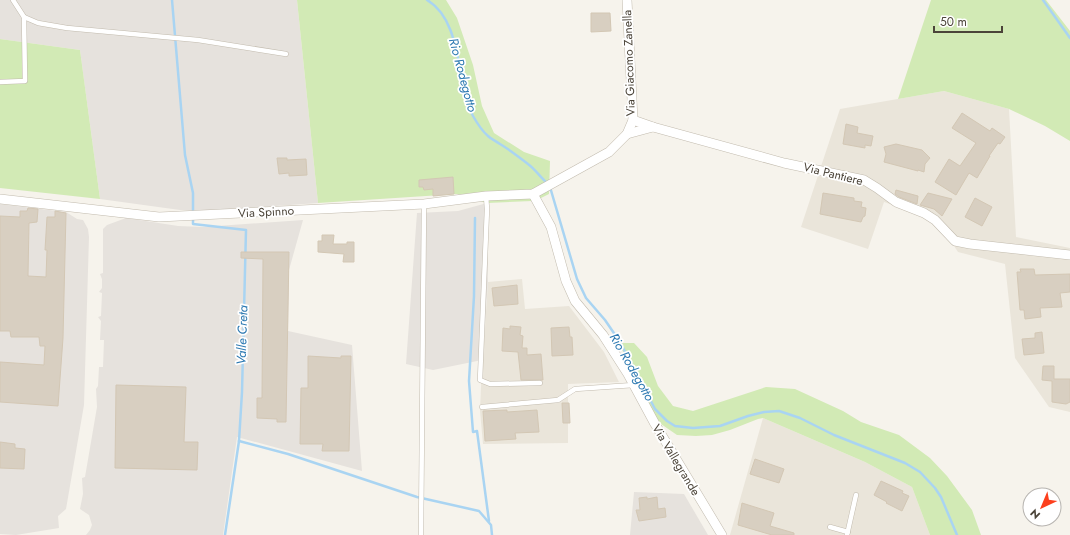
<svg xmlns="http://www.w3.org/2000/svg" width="1070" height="535" viewBox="0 0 1070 535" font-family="Jost,sans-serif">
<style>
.residential{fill:#eae5da}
.industrial{fill:#e6e2dd}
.green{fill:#d2eab5}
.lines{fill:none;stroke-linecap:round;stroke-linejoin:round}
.stream{stroke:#a9d4f2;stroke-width:2.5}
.building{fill:#d8cfc1;stroke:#d3c7b4}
.service-casing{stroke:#c2bbae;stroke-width:5.5}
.minor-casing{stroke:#c2bbae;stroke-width:10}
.service{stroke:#fff;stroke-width:4.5}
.minor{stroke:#fff;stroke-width:9}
.labels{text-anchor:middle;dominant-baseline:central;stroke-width:3.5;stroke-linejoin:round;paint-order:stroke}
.street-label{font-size:12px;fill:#4b4439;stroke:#fff}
.water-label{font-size:13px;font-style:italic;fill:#2e7ab2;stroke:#fff}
</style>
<rect width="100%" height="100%" fill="#f6f3ec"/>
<g class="residential">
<path d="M944 91 1009 109 1016 237 1070 248V412L1049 407 1015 358 1005 264 958 252 937 220 884 202 868 249 801 227 840 109Z"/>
<path d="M522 279 525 309 569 306 604 352 619 382 568 384V443L483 444 480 411 481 387 488 282Z"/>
<path d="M763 418 865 462 912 487 930 535H730Z"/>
</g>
<g class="industrial">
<path d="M0 0H297L318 203 203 211 180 210 100 199 80 50 0 39Z"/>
<path d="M487 203 488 282 482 360 433 370 406 364 417 213 458 211Z"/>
<path d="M0 204 66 212 77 219 83 220 88 229 89 237 84 405 66 509 58 516 59 528 16 535 0 534Z"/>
<path d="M126 218 178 226 203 227 303 220 289 270 288 331 352 345 362 471 237 437 223 535H86L90 530 92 525 89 515 80 509 83 494 82 478 85 477 97 407 96 389 98 386 99 367H103L104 340H100L101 321 98 317 101 316 102 293 99 292 102 288V279L100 274 103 273V229L107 225Z"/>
<path d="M634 492 684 494 708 535H630Z"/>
</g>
<g class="green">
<path d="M297 0H446L457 18 473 65 482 106 494 133 524 152 550 161 549 194 539 199 532 201 487 203 457 194 318 203Z"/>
<path d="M931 0H1046L1070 31V141L1045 126 1009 109 944 91 898 99Z"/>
<path d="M0 39 80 50 100 199 0 188Z"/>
<path d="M618 343H634L647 357 658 386 673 406 693 411 766 387 795 389 843 411 861 422 899 435 930 458 947 476 972 510 981 535H930L912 487 865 462 763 418 758 419 730 430 712 435 696 436 677 435 661 424 651 410 629 362Z"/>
</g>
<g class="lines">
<g class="stream">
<path d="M172 0 185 155 193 193V213"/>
<path d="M427 0C463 21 456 83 473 116 477 123 482 131 488 136 491 139 496 141 500 144 510 150 519 157 528 164 535 169 540 177 547 183"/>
<path d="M1043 0 1070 38"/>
<path d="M550 187 577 279 586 298 605 320 620 342 655 409 667 421 675 426 693 428 720 426 748 416 764 412 779 411 800 418 834 435 905 463 920 472 935 488 941 497 957 535"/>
<path d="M193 218V224L246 230 242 392 239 441 225 535"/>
<path d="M475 218 474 296 469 381 473 432 477 431 489 521"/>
<path d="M239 441 288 454 417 497 479 511 491 525 492 535"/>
</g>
</g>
<g class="building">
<path d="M591 13H610L611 31 591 32Z"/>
<path d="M962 113 990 131 992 128 1005 137 1000 144 998 143 989 156H990L977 178 969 173 956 195 935 182 949 159 960 166 976 143 952 128Z"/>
<path d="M846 124 858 127 857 133 873 136 871 146 865 145V148L843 144Z"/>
<path d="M896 144 922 150 930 158 925 164 924 172 918 170V171L884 162 886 154 884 147Z"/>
<path d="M277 158H287V160L306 159 307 175 289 176V173L279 174Z"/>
<path d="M453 177 454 194 433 196V189L424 190 423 187H419V180Z"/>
<path d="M896 190 918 196 917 204 899 197 895 194Z"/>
<path d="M823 193 854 198V201L862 202 861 207 866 208 865 216 863 217 861 222 820 214Z"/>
<path d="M928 193 952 199 942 216 934 209 920 205Z"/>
<path d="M975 198 992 207 982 226 965 217Z"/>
<path d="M28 208 38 209 37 222 29 223 28 276 46 277 47 250H45L47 217H55V211L66 213 63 338 58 406 0 402V362L44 365 45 346H40L39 337H11L10 331H0V216L20 217V211H27Z"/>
<path d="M322 235H334L333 244H347V242H354V262H343L344 254 318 252V241H322Z"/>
<path d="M241 252H289L286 422H277V419L257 418V398H262L263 259 241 258Z"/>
<path d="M1020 269H1034L1035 275 1070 274V292L1060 293 1062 307 1040 308 1041 317 1025 319 1024 310H1020L1017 272H1021Z"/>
<path d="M517 285 518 304 494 306 492 288Z"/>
<path d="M510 326 521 327 520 335 523 336 522 348H527V355L541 354 543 380H521L518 352 502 351 503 328 510 329Z"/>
<path d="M569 327 570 337H572L573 355 552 356 551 328Z"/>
<path d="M1042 332 1044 353 1024 355 1022 339 1035 338V333Z"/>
<path d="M308 356 341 358V356H351L349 451H322L323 444H300L301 388H308Z"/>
<path d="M1043 366H1054V379H1070V402L1066 404 1052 402V381L1042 380Z"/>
<path d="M116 385 186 387 184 442H198L197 470 115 468Z"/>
<path d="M562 403H569L570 423H563Z"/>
<path d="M507 410V412L537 410 539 432 515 433 516 439 485 441 483 411Z"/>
<path d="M0 442 15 444V448L25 449 24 469 0 468Z"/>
<path d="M755 459 784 469 779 483 750 474Z"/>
<path d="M881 481 903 491 902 493 909 496 902 511 886 503 887 502 874 495Z"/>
<path d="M647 497V499L657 497 658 509 665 508 666 517 639 521 636 510H640L639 498Z"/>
<path d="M742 503 774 513 770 526 794 533V535H772L738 525Z"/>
</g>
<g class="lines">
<g class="service-casing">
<g id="service">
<path d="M13 0 24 17 38 23 67 28 198 40 286 54"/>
<path d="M0 82 25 81 24 17"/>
<path d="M486 196 487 209 480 380 490 384 540 383"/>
<path d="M482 407 558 400 575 389 634 385"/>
<path d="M830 527 848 532"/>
<path d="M421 535 424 204"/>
<path d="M847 535 856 495"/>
</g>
</g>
<g class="minor-casing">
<g id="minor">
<path d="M633 120 653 127 784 163 864 180 877 188 896 202 924 213 935 220 955 241 970 244 1070 255"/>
<path d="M627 134 653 127"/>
<path d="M533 194 551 227 566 281 575 301 603 335 628 374 655 424 722 535"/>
<path d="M0 199 159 217 424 204 486 196 533 194 609 152 627 134 633 120 627 0"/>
</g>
</g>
<use href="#service" class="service"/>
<use href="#minor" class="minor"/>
</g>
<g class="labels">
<g class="street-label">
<text transform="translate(629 63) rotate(-92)">Via Giacomo Zanella</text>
<text transform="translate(833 174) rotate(14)">Via Pantiere</text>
<text transform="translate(266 212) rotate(-3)">Via Spinno</text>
<text transform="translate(676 460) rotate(59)">Via Vallegrande</text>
</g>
<g class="water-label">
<text transform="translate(463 75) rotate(75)">Rio Rodegotto</text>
<text transform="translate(242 335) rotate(-88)">Valle Creta</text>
<text transform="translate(632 367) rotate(60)">Rio Rodegotto</text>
</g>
</g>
<g transform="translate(1042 507) rotate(224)"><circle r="19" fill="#ffffff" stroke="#b7b4b0"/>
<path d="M0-3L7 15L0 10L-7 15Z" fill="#fc3f1d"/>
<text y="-6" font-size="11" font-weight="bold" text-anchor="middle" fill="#4b4439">N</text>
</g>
<path d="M934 26v6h68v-6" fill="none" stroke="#4b4439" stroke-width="2"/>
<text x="940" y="26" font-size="12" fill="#4b4439" stroke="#ffffff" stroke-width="3" paint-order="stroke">50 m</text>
</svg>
